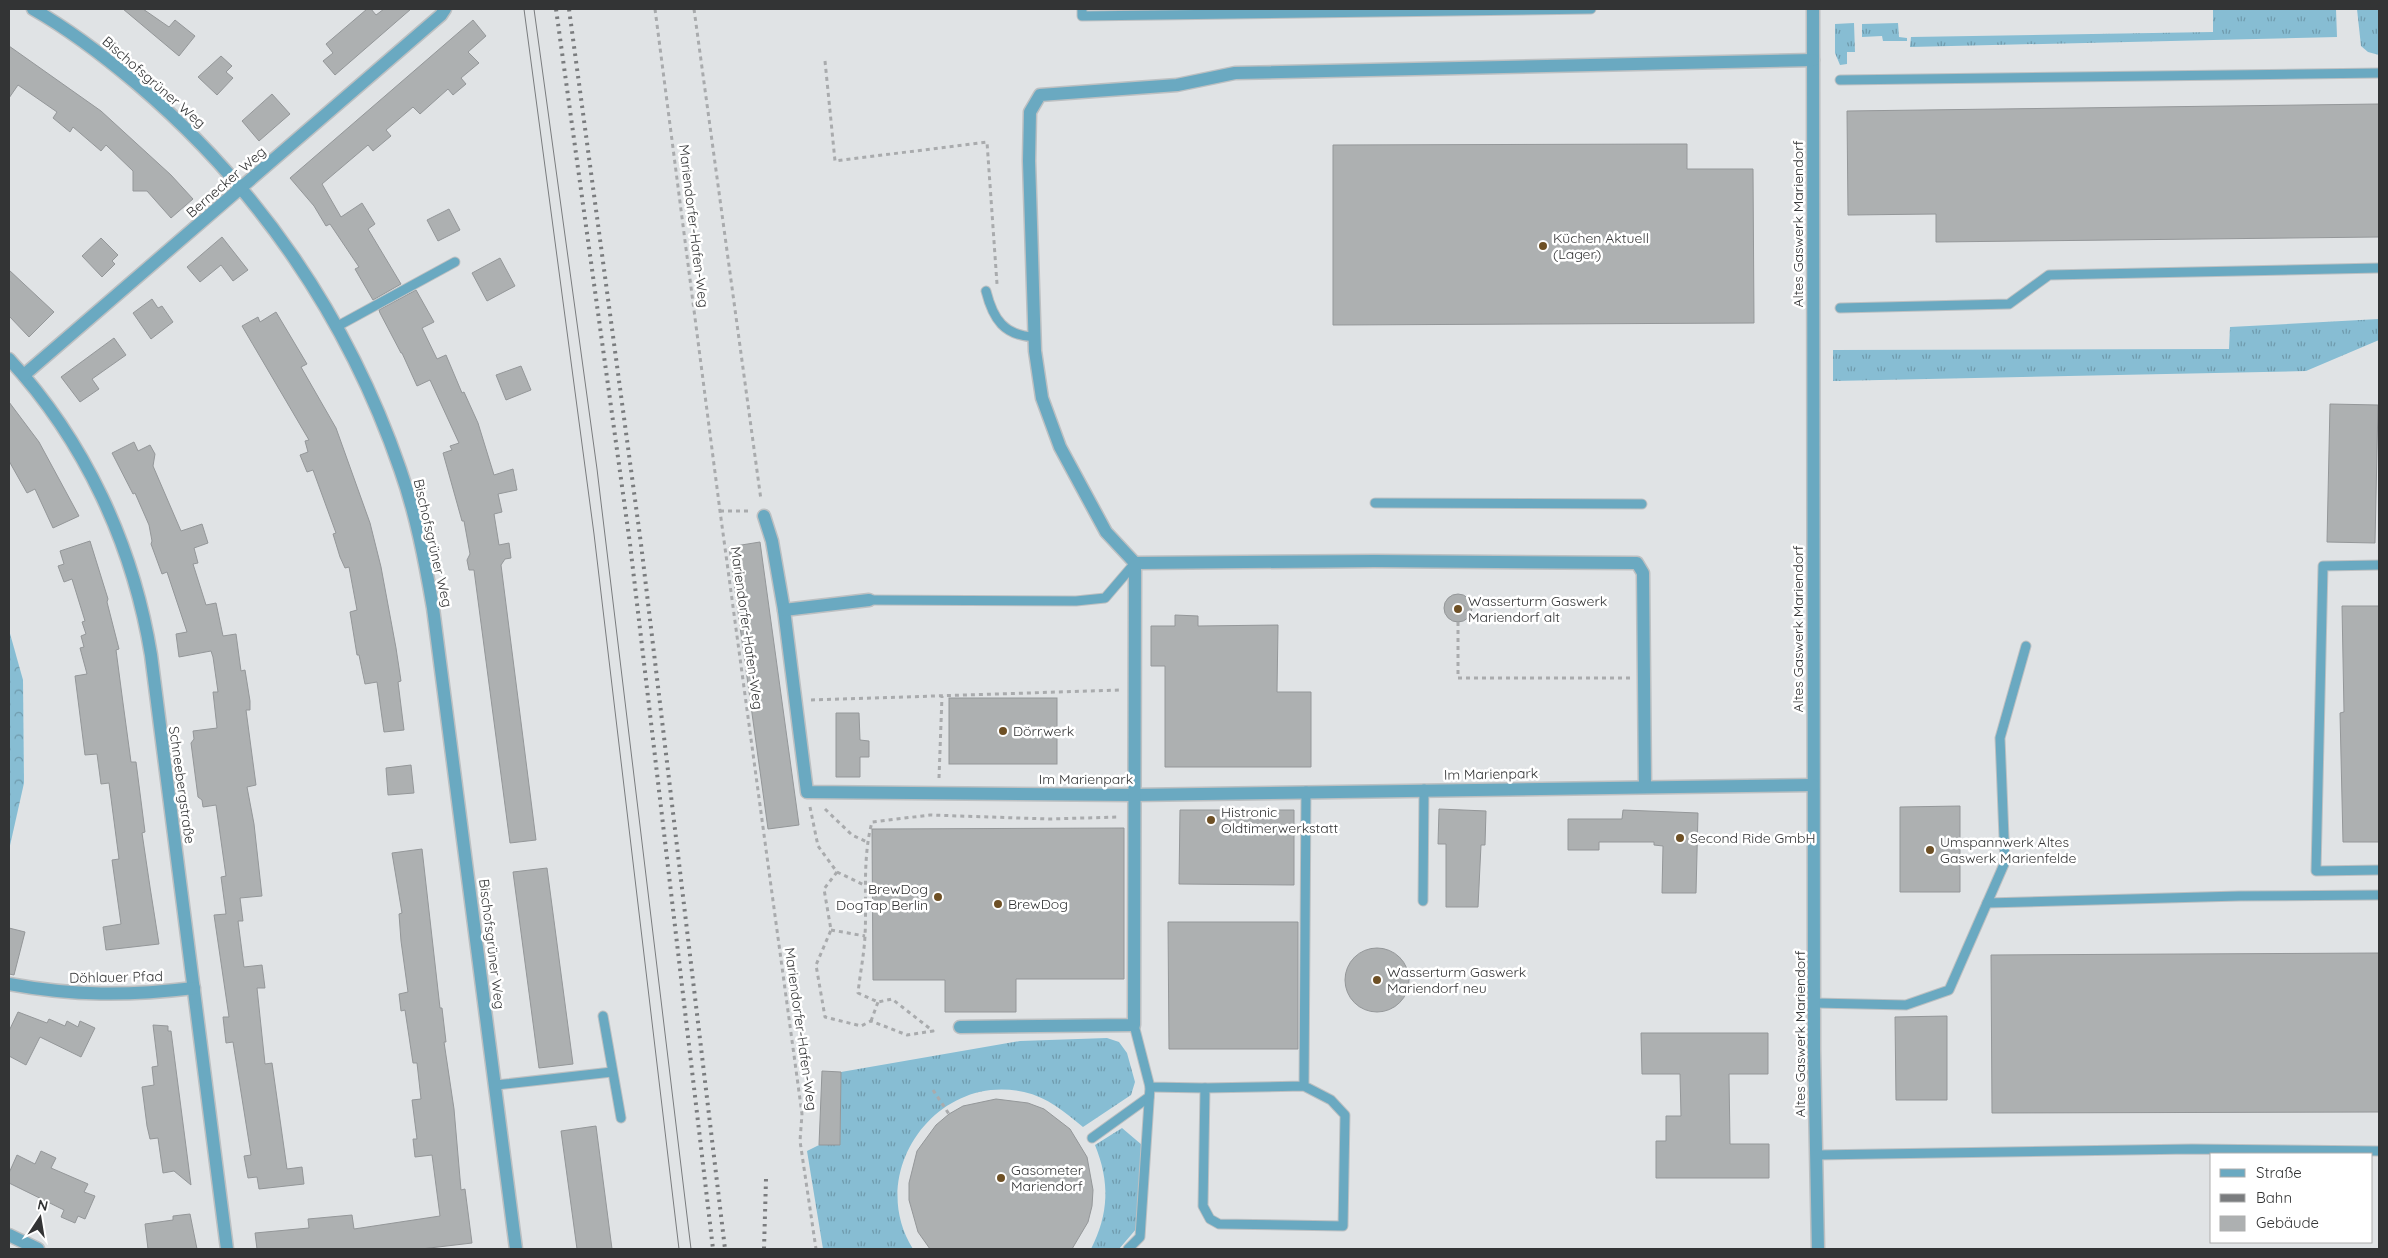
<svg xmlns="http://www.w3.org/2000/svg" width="2388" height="1258" viewBox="0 0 2388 1258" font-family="Quicksand,sans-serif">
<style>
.grass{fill:url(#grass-tufts)}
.park{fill:url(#park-crowns)}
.building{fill:#adb0b1;stroke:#949799}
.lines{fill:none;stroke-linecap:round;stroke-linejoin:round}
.lane-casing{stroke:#bdc0c2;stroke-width:11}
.street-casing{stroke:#bdc0c2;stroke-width:15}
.path{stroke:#a9abad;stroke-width:3;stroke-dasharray:4 4;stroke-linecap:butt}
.lane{stroke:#6aa9c1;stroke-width:9}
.street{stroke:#6aa9c1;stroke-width:12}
.tram{stroke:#7a7c7e;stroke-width:1}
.rail{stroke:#7a7c7e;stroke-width:4;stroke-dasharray:2.5 5;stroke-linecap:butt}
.poi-dot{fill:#6e5025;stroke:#fff;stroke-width:2}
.labels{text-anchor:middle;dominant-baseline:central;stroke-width:5;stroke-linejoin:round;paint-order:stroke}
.street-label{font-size:14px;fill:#333435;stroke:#fff}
.poi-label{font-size:14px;fill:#333435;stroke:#fff;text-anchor:start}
</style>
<defs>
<pattern id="grass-tufts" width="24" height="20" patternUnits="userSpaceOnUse" patternTransform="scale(1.25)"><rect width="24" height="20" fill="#87bdd3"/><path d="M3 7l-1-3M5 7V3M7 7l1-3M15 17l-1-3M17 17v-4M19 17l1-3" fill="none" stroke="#6f9aac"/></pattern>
<pattern id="park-crowns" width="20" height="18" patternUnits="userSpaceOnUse" patternTransform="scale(1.25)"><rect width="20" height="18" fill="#87bdd3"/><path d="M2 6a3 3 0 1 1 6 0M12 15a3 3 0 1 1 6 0" fill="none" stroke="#6f9aac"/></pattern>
</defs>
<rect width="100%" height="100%" fill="#e0e3e5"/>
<g class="grass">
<path d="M2213 9H2336L2337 37 1910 47 1911 37 2213 32Z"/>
<path d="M2357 9H2379V55L2368 52 2361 46Z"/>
<path d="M1854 23 1855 52H1847V64L1840 65 1835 53V24Z"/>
<path d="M1898 23 1899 37 1907 38V41H1883L1882 36 1862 37V24Z"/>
<path d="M2379 319V340L2306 371 1833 381V350L2229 349 2230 327Z"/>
<path d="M1107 1038 1119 1042 1127 1053 1135 1082 1131 1095 1083 1127C1065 1112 1047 1097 1024 1092 936 1072 865 1173 913 1249H823L807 1151 819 1145H840L841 1072 1020 1041Z"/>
<path d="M1122 1128 1142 1145 1137 1228 1119 1249H1091C1109 1214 1110 1182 1095 1145Z"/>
</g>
<path class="park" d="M9 630 23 680 24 783 9 850Z"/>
<g class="building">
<path d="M123 9H143L169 27 175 20 195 36 179 56Z"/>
<path d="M367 9H371L376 15 384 9H411L335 75 323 61 333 53 326 44Z"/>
<path d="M473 20 486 36 468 52 479 63 461 78 466 84 453 95 448 89 420 114 413 107 386 130 391 136 373 151 368 145 322 184 341 217 362 203 375 224 368 229 401 284 373 300 355 269 359 267 330 224 326 226 314 206 290 178Z"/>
<path d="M9 46 101 111 171 175 193 199 171 218 147 191H133V171L106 145 101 151 73 127 70 132 53 118 57 112 18 85 9 98Z"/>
<path d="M221 56 232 66 226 72 233 78 217 95 198 77Z"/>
<path d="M272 94 290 114 259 141 242 121Z"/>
<path d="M2379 104V237L1936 242V214L1848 215 1847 111Z"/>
<path d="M1687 144V169H1753L1754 323 1333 325V145Z"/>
<path d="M449 209 460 230 438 241 427 220Z"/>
<path d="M222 237 248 270 233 281 221 265 200 282 187 267Z"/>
<path d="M101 238 118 255 112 261 115 264 102 277 82 256Z"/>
<path d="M500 258 515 286 487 301 472 273Z"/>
<path d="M9 270 54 312 29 337 9 316Z"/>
<path d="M416 290 434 322 422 328 437 359 446 355 462 393 464 392 478 423 494 475 513 469 517 490 498 494 502 512 494 514 499 545 509 543 511 558 505 559 501 565 536 840 510 843 474 570H469L467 560 470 554 464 521H462L443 453 452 450 450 446 459 443 430 380 417 386 402 353H401L380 313 379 310Z"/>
<path d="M152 299 158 308 162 306 173 322 151 339 133 313Z"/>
<path d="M276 312 307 364 301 367 336 428 370 523 381 567 396 648 401 681 398 682 404 730 384 732 377 682 365 684 359 655H357L350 612 357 610 349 567 345 568 340 557 333 534 336 533 313 470 307 472 300 455 308 452 305 441 309 440 242 326 258 317 260 322Z"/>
<path d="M114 338 126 355 92 379 99 389 80 402 61 377Z"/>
<path d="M521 366 531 390 506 400 496 375Z"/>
<path d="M9 402 39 442 79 516 53 528 35 489 27 493 9 461Z"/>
<path d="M2330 404 2378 405 2375 543 2327 542Z"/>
<path d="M134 442 138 451 150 445 155 454 153 466 181 531 202 524 208 543 194 548 198 563 193 564 206 605 216 603 223 636 236 634 241 671 245 670 250 701V710H246L256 785 247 787 254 824 262 896 240 898 243 921H238L244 967 262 965 265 988H257L265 1064 272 1063 287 1169 302 1167 304 1184 259 1189 257 1177 248 1178 244 1156 251 1155 233 1042 226 1043 223 1017H229L214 915 226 914 221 877 226 876 223 855 216 805 203 807 202 800 198 797 191 743 194 739 193 731 217 728 213 692H218L213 657 211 651 179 657 176 634 187 632 167 572 162 574 151 544 152 541 149 525 135 493 133 494 112 453Z"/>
<path d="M90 541 108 599 107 602 119 649 116 650 123 703 131 762H136L145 832 142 833 150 887 159 944 106 950 103 927 121 924 112 860 119 859 109 783 101 784 97 754 85 755 75 676 87 674 80 648 84 647 81 636 86 634 82 622 85 621 72 579 64 582 58 566 64 564 60 551Z"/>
<path d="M760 542 799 825 768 829 729 547Z"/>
<circle cx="1458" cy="608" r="14"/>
<path d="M2342 606H2379V842H2343L2340 713 2344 712Z"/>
<path d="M1175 615 1198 616V626L1278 625 1277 692H1311V767H1165V666H1151V626H1175Z"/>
<rect x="949" y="698" width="108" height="66"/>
<path d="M836 713H859L860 740 869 741V757H860V777H836Z"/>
<path d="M411 765 414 793 388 795 386 768Z"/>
<path d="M1960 806V892H1900V807Z"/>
<path d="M1439 809 1486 811 1485 845H1481L1478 907H1446V844H1438Z"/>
<path d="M1180 810H1294V885L1179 884Z"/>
<path d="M1623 810 1698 813 1696 893H1662L1663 846 1654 845V842H1599V850H1568V819H1622Z"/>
<path d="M1124 828V979H1016V1012H945V980H873L872 829Z"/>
<path d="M422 849 440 1008H442L446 1042H444L454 1109 461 1190 465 1189 472 1243 421 1249H257L255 1233 309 1228 308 1219 352 1215 354 1229 440 1216 432 1155 415 1157 413 1139H417L412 1100 421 1099 417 1063H413L405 1010 401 1011 399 994 408 992 401 941 399 914 402 913 392 853Z"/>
<path d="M547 868 573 1064 539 1068 513 872Z"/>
<path d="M1168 922H1298V1049H1169Z"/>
<path d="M9 928 25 932 14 975 9 974Z"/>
<circle cx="1377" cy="980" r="32"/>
<path d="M2379 953V1112L1992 1113 1991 955Z"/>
<path d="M18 1012 47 1023 49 1019 65 1026 67 1021 78 1027 80 1021 95 1028 81 1057 40 1037 26 1065 9 1056V1031Z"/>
<path d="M1947 1016V1100H1896L1895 1017Z"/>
<path d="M153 1025 168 1026V1031H171L191 1185 174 1171 163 1173 158 1138 150 1139 147 1126 142 1087 154 1085 152 1067 158 1066Z"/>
<path d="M1641 1033H1768V1074H1729L1730 1144H1769V1178H1656V1141H1666V1116H1681L1680 1074H1642Z"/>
<path d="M822 1071 841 1072 840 1145H819Z"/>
<path d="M996 1099 1028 1103 1044 1109 1070 1129 1087 1157 1093 1190 1092 1206 1088 1222 1072 1249H930L918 1232 909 1200V1183L917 1151 936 1125 949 1114 963 1106Z"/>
<path d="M596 1126 612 1249H577L561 1131Z"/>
<path d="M41 1151 56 1158 51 1168 88 1184 84 1192 95 1196 85 1219 78 1216 75 1223 61 1217 64 1210 9 1183V1173L17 1155 35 1164Z"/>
<path d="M190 1214 197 1249H148L145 1224 173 1220V1216Z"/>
</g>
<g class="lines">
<g class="lane-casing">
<g id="lane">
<path d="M1082 9V16L1591 9"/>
<path d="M1840 80 2379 73"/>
<path d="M986 291C993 319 1004 336 1035 337"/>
<path d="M1840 308 2009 304 2049 275 2379 268"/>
<path d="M336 327 455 262"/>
<path d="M1375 503 1642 504"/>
<path d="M2379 565 2323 566 2316 871 2379 870"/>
<path d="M869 600 1076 601 1105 598 1135 563"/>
<path d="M1423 901 1424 789"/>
<path d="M1987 903 2239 896 2379 895"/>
<path d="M1815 1003 1906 1005 1949 990 2005 862 2000 738 2026 646"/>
<path d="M603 1016 621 1118"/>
<path d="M1134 1025 1150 1087 1205 1088"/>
<path d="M496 1085 612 1072"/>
<path d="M1304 1086 1205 1088 1203 1206 1210 1219 1219 1224 1343 1226 1345 1115 1331 1100 1304 1086 1306 791"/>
<path d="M1092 1138 1149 1097"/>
<path d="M1816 1155 2192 1149 2379 1151"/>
<path d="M1128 1249 1140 1237 1150 1087"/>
</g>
</g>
<g class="street-casing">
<g id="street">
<path d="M33 9C70 30 104 56 137 84 258 187 348 318 400 469 416 514 425 561 433 608L516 1249"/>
<path d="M1813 9 1814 1050 1818 1249"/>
<path d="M9 359C85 441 133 545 151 655L227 1249"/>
<path d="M24 375 441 15 445 9"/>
<path d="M764 516 772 541 784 610 807 792 1133 795 1813 785"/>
<path d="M1135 563 1375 561 1637 563 1643 573 1645 787"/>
<path d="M784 610 869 600"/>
<path d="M9 984C74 996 128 996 194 988"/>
<path d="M960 1027 1134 1025 1135 563 1106 532 1060 447 1042 398 1035 351 1029 161 1030 112 1040 95 1177 85 1235 73 1813 60"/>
<path d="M9 1235 38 1249"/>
</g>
</g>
<g class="path">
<path d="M655 9 720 511 802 1114 800 1141 816 1249"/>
<path d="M694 9 761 500"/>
<path d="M825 61 835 161 987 142 997 284"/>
<path d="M720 511H751"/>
<path d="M1458 622V678H1630"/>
<path d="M811 700 1120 690"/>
<path d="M939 778 942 696"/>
<path d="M810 807 818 846 837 872 824 889 831 930 816 965 825 1017 861 1026 871 1021 907 1035 933 1031 892 999 878 1002 858 993C860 974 864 955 865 936 867 897 862 860 872 822L930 815 1049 819 1119 817"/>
<path d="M825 809 852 835 867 842"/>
<path d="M837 872 864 885"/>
<path d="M831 930 865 936"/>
<path d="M871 1021 878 1002"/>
<path d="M933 1090 949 1114"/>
</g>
<use href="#lane" class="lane"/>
<use href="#street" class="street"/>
<g class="tram">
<path d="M524 9 594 534 679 1249"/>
<path d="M534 9 597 469 691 1249"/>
</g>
<g class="rail">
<path d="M556 9 630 544 713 1249"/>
<path d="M569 9 641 544 725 1249"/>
<path d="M764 1249 766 1179"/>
</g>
</g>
<g class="poi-dot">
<circle cx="1543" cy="246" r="5"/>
<circle cx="1458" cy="609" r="5"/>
<circle cx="1003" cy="731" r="5"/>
<circle cx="1211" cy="820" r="5"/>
<circle cx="1680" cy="838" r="5"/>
<circle cx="1930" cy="850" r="5"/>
<circle cx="938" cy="897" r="5"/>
<circle cx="998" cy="904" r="5"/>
<circle cx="1377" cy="980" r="5"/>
<circle cx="1001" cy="1178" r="5"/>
</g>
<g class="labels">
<g class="street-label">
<text transform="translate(154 82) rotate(41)">Bischofsgrüner Weg</text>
<text transform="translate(226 182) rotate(-41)">Bernecker Weg</text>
<text transform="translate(1798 224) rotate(-90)">Altes Gaswerk Mariendorf</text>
<text transform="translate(694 226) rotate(83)">Mariendorfer-Hafen-Weg</text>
<text transform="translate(433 543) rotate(77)">Bischofsgrüner Weg</text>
<text transform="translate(747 628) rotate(82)">Mariendorfer-Hafen-Weg</text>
<text transform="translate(1798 629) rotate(-90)">Altes Gaswerk Mariendorf</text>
<text transform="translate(1491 774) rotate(-1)">Im Marienpark</text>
<text x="1086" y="779">Im Marienpark</text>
<text transform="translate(182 785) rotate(82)">Schneebergstraße</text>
<text transform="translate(492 944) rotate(83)">Bischofsgrüner Weg</text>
<text transform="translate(116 977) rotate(-1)">Döhlauer Pfad</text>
<text transform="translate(801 1029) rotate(82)">Mariendorfer-Hafen-Weg</text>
<text transform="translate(1800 1034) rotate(-90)">Altes Gaswerk Mariendorf</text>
</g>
<g class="poi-label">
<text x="1553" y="238">Küchen Aktuell<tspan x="1553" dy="16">(Lager)</tspan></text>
<text x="1468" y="601">Wasserturm Gaswerk<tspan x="1468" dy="16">Mariendorf alt</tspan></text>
<text x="1013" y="731">Dörrwerk</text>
<text x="1221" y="812">Histronic<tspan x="1221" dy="16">Oldtimerwerkstatt</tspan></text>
<text x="1690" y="838">Second Ride GmbH</text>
<text x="1940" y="842">Umspannwerk Altes<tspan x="1940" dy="16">Gaswerk Marienfelde</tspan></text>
<text x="928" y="889" text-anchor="end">BrewDog<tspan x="928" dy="16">DogTap Berlin</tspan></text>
<text x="1008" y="904">BrewDog</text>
<text x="1387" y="972">Wasserturm Gaswerk<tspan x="1387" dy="16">Mariendorf neu</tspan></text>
<text x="1011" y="1170">Gasometer<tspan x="1011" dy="16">Mariendorf</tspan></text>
</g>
</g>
<rect width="2388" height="1258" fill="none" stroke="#333435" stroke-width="20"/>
<rect x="2210" y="1153" width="162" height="90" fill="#ffffff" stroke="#adaeae"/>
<rect x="2220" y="1169" width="25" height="8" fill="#6aa9c1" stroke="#adaeae"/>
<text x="2256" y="1178" font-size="15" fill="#333435">Straße</text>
<rect x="2220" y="1194" width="25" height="8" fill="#7a7c7e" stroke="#adaeae"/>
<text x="2256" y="1203" font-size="15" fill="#333435">Bahn</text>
<rect x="2220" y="1216" width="25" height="15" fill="#adb0b1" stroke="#adaeae"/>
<text x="2256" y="1228" font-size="15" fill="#333435">Gebäude</text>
<g transform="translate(40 1218) rotate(12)" stroke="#ffffff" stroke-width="4" paint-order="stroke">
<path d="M0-4L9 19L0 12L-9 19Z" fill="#333435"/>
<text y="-8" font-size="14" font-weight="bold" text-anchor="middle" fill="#333435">N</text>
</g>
</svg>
